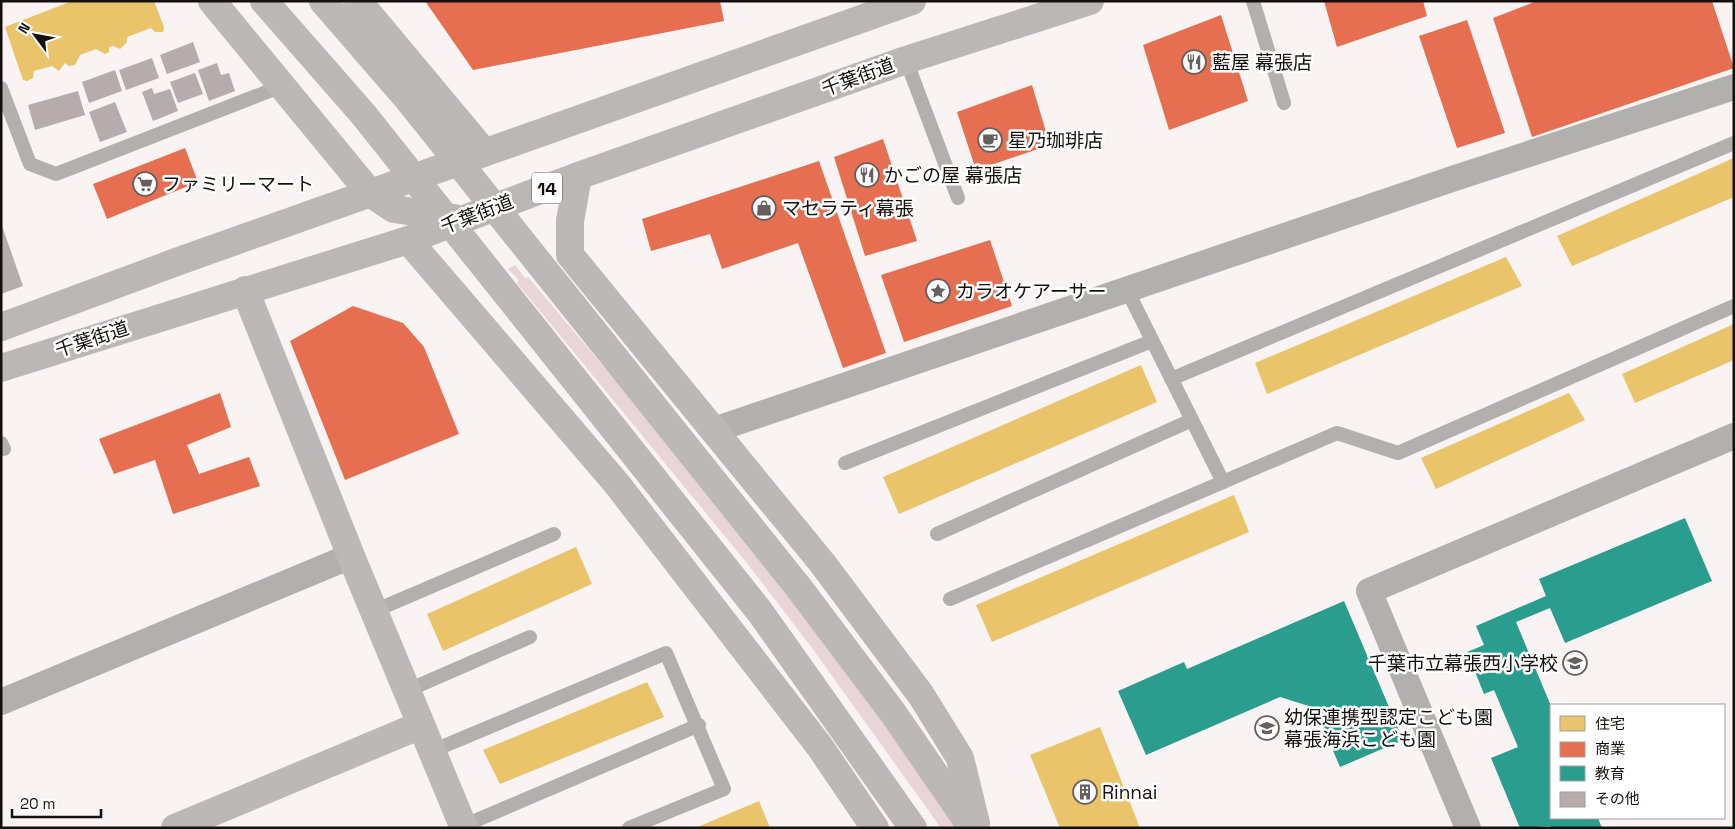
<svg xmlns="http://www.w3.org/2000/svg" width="1735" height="829" viewBox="0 0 1735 829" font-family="'Space Grotesk','Noto Sans JP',sans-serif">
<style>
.green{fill:#ead5d6}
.homes{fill:#e9c46a}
.shops{fill:#e76f51}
.schools{fill:#2a9d8f}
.building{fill:#b6acad}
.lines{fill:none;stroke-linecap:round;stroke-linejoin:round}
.lane{stroke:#b2afaf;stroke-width:14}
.street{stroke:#b2afaf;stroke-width:26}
.secondary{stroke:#bdb8b8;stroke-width:28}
.highway{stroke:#bbb7b7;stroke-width:28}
.labels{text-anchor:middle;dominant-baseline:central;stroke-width:5;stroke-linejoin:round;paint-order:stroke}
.shield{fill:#fff;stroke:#5b5757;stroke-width:1}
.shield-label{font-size:18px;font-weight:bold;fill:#150f0f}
.poi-label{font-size:19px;fill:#150f0f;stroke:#fff;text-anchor:start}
.street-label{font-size:19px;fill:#150f0f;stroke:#fff}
</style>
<rect width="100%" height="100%" fill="#f9f3f3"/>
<path class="green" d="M515 265 525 278 528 277 679 456 832 650 956 828H941L812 648 746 562 517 283 519 280 508 269Z"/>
<g class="homes">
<path d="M72 1H154L164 27 163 32H155L151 28 127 37V42L120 49 113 46 109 47V52L105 54 96 49 80 55 75 65 69 66 65 63 59 71 52 66 34 71 33 78 27 81 23 80 5 27Z"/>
<path d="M1734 158V197L1572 266 1557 236Z"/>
<path d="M1506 257 1522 286 1267 394 1255 363Z"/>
<path d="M1734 324V360L1635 403 1622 374Z"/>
<path d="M1141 365 1157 402 899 514 883 477Z"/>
<path d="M1569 393 1585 420 1436 489 1421 458Z"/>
<path d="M1234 495 1249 532 992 642 976 605Z"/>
<path d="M576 547 592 584 443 651 427 614Z"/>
<path d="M647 682 664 717 500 784 483 750Z"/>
<path d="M1100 727 1140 828H1060L1030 755Z"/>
<path d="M759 801 770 828H695Z"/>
</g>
<g class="shops">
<path d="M425 1H720L724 21 473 70Z"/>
<path d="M1324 1H1423L1427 16 1337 47Z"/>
<path d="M1537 1H1712L1734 68 1532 137 1493 18Z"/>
<path d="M1221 15 1248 101 1169 130 1143 45Z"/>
<path d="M1467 20 1505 133 1457 148 1419 36Z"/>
<path d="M1032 85 1050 145 976 170 957 112Z"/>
<path d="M883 139 917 241 865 256 834 157Z"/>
<path d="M185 148 198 182 107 219 93 184Z"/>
<path d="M819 161 886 353 843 368 798 243 722 269 710 234 651 251 642 219Z"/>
<path d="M990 240 1012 306 904 342 881 275Z"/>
<path d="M353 306 403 323 424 347 459 434 345 480 290 341Z"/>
<path d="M220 393 231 427 187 445 199 474 249 457 260 486 173 514 155 460 114 474 99 439Z"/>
</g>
<g class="schools">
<path d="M1685 518 1712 581 1565 643 1550 608 1516 622 1551 706V818H1598L1602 828H1551L1550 826 1520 828 1491 758 1518 747 1494 690 1484 694 1467 652 1484 645 1476 626 1546 596 1539 579Z"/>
<path d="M1344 601 1403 740 1340 767 1315 708 1280 697 1146 755 1118 691 1184 662 1187 669Z"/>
</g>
<g class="building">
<path d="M193 42 200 62 167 74 160 55Z"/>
<path d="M152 58 159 78 126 90 119 70Z"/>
<path d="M217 63 221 75 229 73 235 91 209 101 198 70Z"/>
<path d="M115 70 122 91 89 103 82 82Z"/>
<path d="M195 73 203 94 178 103 170 82Z"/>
<path d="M152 88 154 94 170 89 178 111 153 121 142 92Z"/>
<path d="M78 91 85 115 35 130 28 105Z"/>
<path d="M115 102 127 132 100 142 89 112Z"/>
<path d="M1 223 23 286 1 294Z"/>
</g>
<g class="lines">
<g class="lane">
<path d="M1253 1 1284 103"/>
<path d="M906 60 958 198"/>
<path d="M1 88 30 164 56 174 282 86"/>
<path d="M1171 379 1734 143"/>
<path d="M1 443 4 449"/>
<path d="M845 463 1152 341"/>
<path d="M1223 482 1337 433 1398 453 1734 306"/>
<path d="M937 534 1192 420"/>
<path d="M950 599 1223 482 1127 290"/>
<path d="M374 611 554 534"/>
<path d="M406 691 530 637"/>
<path d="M432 751 666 653 724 789 629 828"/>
<path d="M463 826 699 725"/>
</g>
<g class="street">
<path d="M714 430 1455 178 1734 87"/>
<path d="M1 702 351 556"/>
<path d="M1468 828 1369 591 1734 436"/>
</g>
<g class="secondary">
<path d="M212 1 370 193 394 209 455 218"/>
<path d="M264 1 363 114 760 612 913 828"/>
<path d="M323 1 407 98 799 588 893 713 972 828"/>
<path d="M358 1 484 152"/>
<path d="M578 176 570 221V255L823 564 921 695 960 758 976 823"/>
<path d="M408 240 617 484 820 747 875 828"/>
<path d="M245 290 351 556 464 828"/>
<path d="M175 828 421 725"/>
</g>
<g class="highway">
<path d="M1 327 179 261 912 1"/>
<path d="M1 368 408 240 578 176 906 60 1090 1"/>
</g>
</g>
<defs>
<g id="restaurant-ring" transform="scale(1.25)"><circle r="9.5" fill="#fff" stroke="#655f5f" stroke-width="1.5"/><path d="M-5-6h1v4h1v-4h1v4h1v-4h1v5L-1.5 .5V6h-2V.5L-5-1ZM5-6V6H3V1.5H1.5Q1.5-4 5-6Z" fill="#655f5f"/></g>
<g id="cafe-ring" transform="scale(1.25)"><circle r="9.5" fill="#fff" stroke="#655f5f" stroke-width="1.5"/><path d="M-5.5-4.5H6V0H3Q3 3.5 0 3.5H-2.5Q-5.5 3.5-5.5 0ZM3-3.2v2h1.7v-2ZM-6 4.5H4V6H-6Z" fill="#655f5f"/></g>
<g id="supermarket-ring" transform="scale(1.25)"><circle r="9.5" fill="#fff" stroke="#655f5f" stroke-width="1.5"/><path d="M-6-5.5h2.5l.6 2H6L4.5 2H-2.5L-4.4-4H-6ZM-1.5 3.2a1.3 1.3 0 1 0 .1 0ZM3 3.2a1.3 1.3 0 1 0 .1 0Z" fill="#655f5f"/></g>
<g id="shop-ring" transform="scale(1.25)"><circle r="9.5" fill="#fff" stroke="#655f5f" stroke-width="1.5"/><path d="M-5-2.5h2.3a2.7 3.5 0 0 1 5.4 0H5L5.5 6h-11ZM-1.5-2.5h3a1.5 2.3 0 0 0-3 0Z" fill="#655f5f"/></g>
<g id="sight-ring" transform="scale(1.25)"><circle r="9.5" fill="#fff" stroke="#655f5f" stroke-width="1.5"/><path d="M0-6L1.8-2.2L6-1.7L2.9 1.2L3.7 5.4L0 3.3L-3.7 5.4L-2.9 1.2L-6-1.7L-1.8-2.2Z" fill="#655f5f"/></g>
<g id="school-ring" transform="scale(1.25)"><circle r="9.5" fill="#fff" stroke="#655f5f" stroke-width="1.5"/><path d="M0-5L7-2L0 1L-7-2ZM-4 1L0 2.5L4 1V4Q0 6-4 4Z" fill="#655f5f"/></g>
<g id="building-ring" transform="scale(1.25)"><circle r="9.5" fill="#fff" stroke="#655f5f" stroke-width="1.5"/><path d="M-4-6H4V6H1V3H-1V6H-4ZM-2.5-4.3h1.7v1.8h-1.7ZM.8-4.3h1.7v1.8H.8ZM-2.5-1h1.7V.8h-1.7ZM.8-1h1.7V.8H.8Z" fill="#655f5f"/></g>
</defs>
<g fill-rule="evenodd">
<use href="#restaurant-ring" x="1194" y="62"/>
<use href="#cafe-ring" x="990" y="140"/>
<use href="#restaurant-ring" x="867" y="175"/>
<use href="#supermarket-ring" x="145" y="184"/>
<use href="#shop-ring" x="764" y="208"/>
<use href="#sight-ring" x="938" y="291"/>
<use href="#school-ring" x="1575" y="663"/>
<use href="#school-ring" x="1267" y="728"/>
<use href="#building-ring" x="1085" y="792"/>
</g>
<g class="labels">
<rect class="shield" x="532" y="172.5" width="30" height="31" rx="4"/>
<g class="shield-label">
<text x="547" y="188">14</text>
</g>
<g class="poi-label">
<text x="1212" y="62">藍屋 幕張店</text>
<text x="1008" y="140">星乃珈琲店</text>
<text x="884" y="175">かごの屋 幕張店</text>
<text x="162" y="184">ファミリーマート</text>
<text x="782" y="208">マセラティ幕張</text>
<text x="956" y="291">カラオケアーサー</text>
<text x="1558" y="663" text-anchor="end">千葉市立幕張西小学校</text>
<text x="1284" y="717">幼保連携型認定こども園<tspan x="1284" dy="22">幕張海浜こども園</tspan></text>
<text x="1102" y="792">Rinnai</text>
</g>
<g class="street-label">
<text transform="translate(858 77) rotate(-20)">千葉街道</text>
<text transform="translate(477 214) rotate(-21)">千葉街道</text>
<text transform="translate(92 339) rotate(-18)">千葉街道</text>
</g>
</g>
<rect width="1735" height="829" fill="none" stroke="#150f0f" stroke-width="5"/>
<rect x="1550" y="704" width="175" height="115" fill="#ffffff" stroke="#a19f9f"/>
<rect x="1560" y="716" width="25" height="15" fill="#e9c46a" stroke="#a19f9f"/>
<text x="1595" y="729" font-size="15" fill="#150f0f">住宅</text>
<rect x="1560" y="742" width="25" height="15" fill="#e76f51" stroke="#a19f9f"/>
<text x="1595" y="754" font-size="15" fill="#150f0f">商業</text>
<rect x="1560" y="766" width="25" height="15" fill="#2a9d8f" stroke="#a19f9f"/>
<text x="1595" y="779" font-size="15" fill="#150f0f">教育</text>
<rect x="1560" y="792" width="25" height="15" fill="#b6acad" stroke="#a19f9f"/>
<text x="1595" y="804" font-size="15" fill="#150f0f">その他</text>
<g transform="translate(35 35) rotate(302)" stroke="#ffffff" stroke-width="4" paint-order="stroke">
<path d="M0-4L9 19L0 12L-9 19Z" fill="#150f0f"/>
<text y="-8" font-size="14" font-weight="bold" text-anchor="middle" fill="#150f0f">N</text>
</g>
<path d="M12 809v8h89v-8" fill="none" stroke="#150f0f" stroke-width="2.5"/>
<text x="20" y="809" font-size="15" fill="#150f0f" stroke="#ffffff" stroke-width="4" paint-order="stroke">20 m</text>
</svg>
